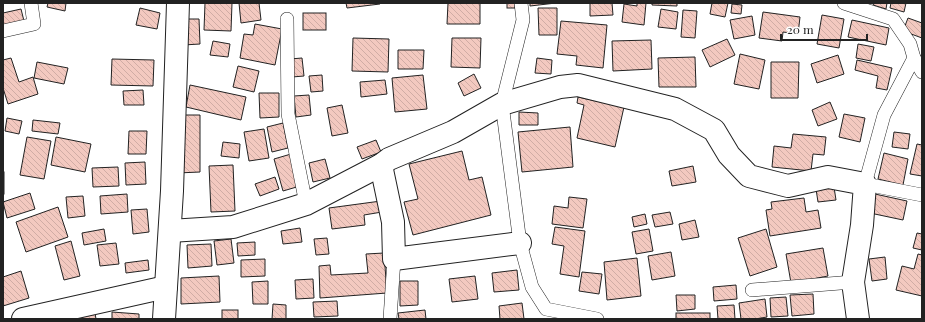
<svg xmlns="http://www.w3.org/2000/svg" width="925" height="322" viewBox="0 0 925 322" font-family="'Playfair Display',serif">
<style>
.building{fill:url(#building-back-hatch);stroke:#222}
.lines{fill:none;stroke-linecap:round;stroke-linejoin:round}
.service-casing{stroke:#222;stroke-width:14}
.minor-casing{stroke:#222;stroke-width:24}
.service{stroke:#fff;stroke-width:13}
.minor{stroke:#fff;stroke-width:22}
</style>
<defs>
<pattern id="building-back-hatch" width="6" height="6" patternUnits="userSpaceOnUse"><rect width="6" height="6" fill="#f3c9c0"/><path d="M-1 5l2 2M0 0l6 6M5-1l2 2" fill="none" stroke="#d0aca5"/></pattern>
</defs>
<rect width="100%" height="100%" fill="#fff"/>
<g class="building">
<path d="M48 3H66L65 11 47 7Z"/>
<path d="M205 3H232L231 31 204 30Z"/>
<path d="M239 3H259L261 20 241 23Z"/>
<path d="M346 3H380V4L347 8Z"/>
<path d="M448 3H480V24H447Z"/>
<rect x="507" y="3" width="8" height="5"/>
<path d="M530 3H556L530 6Z"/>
<path d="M590 3H612L613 15 590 16Z"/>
<path d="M637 3H646L644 25 622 22 624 4 637 6Z"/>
<path d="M652 3H677V6L652 5Z"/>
<path d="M712 3H728L725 17 710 14Z"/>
<path d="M874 3H887L886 9 873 5Z"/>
<path d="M891 3H906L904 12 890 8Z"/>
<path d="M732 4 742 5 741 14 731 13Z"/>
<path d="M140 8 160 13 157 29 136 25Z"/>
<path d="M538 8H557V35H539Z"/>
<path d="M21 9 24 21 3 28V13Z"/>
<path d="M661 9 678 12 676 29 658 27Z"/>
<path d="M683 10 697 11 695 38 681 37Z"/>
<path d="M763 12 800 17 798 34 783 32 782 41 759 38Z"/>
<rect x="303" y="13" width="23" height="17"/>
<path d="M822 15 844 19 839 48 817 44Z"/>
<path d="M752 16 755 35 734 39 730 20Z"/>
<path d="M908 18 922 23V38L903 31Z"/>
<path d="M183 19H199L200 44 183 45Z"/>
<path d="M852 20 889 28 886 45 848 37Z"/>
<path d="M561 21 607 25 603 68 576 65 577 56 557 54Z"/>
<path d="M255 24 282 29 275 65 240 58 244 34 253 35Z"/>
<path d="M353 38 389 39 388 72 352 71Z"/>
<path d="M452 38H481L480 68 451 67Z"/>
<path d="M727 39 735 55 710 67 702 50Z"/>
<path d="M651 40 652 69 613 71 612 41Z"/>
<path d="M213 41 230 44 228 57 210 55Z"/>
<path d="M858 44 874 47 871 61 856 58Z"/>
<path d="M398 50H424L423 69H398Z"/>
<path d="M740 54 765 60 759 89 734 84Z"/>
<path d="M838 55 844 74 817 83 811 64Z"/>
<path d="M695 57 696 87H659L658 58Z"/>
<path d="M11 58 19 82 33 77 38 94 8 104 3 88V60Z"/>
<path d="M302 58 304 76 292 77 290 59Z"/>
<path d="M537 58 552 60 551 74 535 73Z"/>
<path d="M112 59 154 60 153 86 111 85Z"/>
<path d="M857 60 892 68 887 90 876 88 878 76 855 70Z"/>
<path d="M37 62 68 68 64 84 34 78Z"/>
<path d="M771 62H799L798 98H771Z"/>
<path d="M238 66 259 71 254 92 233 87Z"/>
<path d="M474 74 481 88 464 96 458 83Z"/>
<path d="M322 75 323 91 311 92 309 76Z"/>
<path d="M423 75 427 109 395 112 392 78Z"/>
<path d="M385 80 387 94 361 97 360 82Z"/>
<path d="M190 85 246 97 241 120 186 107Z"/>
<path d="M143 90 144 105H124L123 91Z"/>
<path d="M259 93H279V117L260 118Z"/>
<path d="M309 95 311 115 296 117 294 96Z"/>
<path d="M578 97 624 107 615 147 577 138 584 105 577 103Z"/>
<path d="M830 102 837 119 818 126 812 110Z"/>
<path d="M342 105 348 133 332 136 327 108Z"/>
<path d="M519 112 538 113V125H519Z"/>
<path d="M844 114 865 118 860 142 839 137Z"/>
<path d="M177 115H200V172L177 173Z"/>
<path d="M7 118 22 121 19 134 5 131Z"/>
<path d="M33 120 60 123 58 134 32 131Z"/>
<path d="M283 123 288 148 272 152 267 127Z"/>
<path d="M570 127 573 167 522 172 518 132Z"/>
<path d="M264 129 269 158 249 161 244 132Z"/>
<path d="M129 131H147L146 154H128Z"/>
<path d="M894 132 910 134 908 149 892 147Z"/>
<path d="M793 134 826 137 824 155 813 154 811 171 772 167 774 146 791 148Z"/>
<path d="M27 137 51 141 44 179 20 175Z"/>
<path d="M56 137 91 144 85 172 51 165Z"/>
<path d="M376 140 381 152 362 159 357 147Z"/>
<path d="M223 142 240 144 239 158 221 156Z"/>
<path d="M917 144 922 145V176L910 174Z"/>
<path d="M462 151 469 180 482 177 491 215 413 235 404 202 418 199 409 164Z"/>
<path d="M884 153 908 159 903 185 878 179Z"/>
<path d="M291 154 300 186 283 191 274 159Z"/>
<path d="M325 159 330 178 313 182 309 163Z"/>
<path d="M145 162 146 184 126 185 125 163Z"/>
<path d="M233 165 235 211 211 212 209 166Z"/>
<path d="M693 166 696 182 672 186 669 171Z"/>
<path d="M118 167 119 186 93 187 92 168Z"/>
<rect x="3" y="172" width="1" height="22"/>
<path d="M275 177 279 189 260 196 255 184Z"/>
<path d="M834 187 836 200 818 202 816 189Z"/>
<path d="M30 193 35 209 7 218 3 202Z"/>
<path d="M127 194 128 212 101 214 100 196Z"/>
<path d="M875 194 907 201 903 220 870 213Z"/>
<path d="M83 196 85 216 68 218 66 197Z"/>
<path d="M569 197 587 199 583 228 552 224 554 206 568 208Z"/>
<path d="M804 198 806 212 818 210 821 228 770 236 766 210 772 209 771 202Z"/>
<path d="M381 201 382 212 364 215 365 225 332 229 329 208Z"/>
<path d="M58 207 68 237 26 252 16 222Z"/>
<path d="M147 209 149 232 133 234 131 210Z"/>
<path d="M670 212 673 224 655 227 652 215Z"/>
<path d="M645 214 647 224 634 227 632 217Z"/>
<path d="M695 220 699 237 682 240 679 224Z"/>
<path d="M555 227 585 231 579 277 560 274 564 246 552 244Z"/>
<path d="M300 228 302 242 283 244 281 231Z"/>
<path d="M104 229 106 241 84 245 82 233Z"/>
<path d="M649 229 653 251 636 254 632 232Z"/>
<path d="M766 229 777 267 750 276 738 238Z"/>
<path d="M917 233 922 234V250L913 248Z"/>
<path d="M327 238 329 254 316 255 314 239Z"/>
<path d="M231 239 234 263 217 265 214 241Z"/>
<path d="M71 241 80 276 64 280 55 246Z"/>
<path d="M255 242V255L238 256 237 243Z"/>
<path d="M116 243 119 264 100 266 97 245Z"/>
<path d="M211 244 212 266 188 268 187 245Z"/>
<path d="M823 248 828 276 791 283 786 254Z"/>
<path d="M671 252 675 276 652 280 648 256Z"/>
<path d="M384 253 387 293 320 298 319 266 330 265 331 275 368 273 366 254Z"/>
<path d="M918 254 922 255V296L896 290 902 266 914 269Z"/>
<path d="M885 257 887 279 872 281 869 259Z"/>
<path d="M637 258 641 296 607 300 604 262Z"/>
<path d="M265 259V276L241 277V260Z"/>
<path d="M148 260 149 270 126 273 125 263Z"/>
<path d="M517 270 519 290 494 292 492 273Z"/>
<path d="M21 271 29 298 3 306V277Z"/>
<path d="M582 272 602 274 599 294 579 291Z"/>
<path d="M219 276 220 302 181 304V278Z"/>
<path d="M475 276 478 299 452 302 449 279Z"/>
<path d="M313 279 314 298 296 299 295 280Z"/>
<path d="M268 281V304H253L252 282Z"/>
<path d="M400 281H418V305L400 306Z"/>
<path d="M736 285 737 299 714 301 713 287Z"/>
<path d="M813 294 814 314 792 316 790 295Z"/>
<path d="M676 295H695V309L677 311Z"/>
<path d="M786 297 788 316 771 317 770 298Z"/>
<path d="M765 299 767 317 755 319H741L739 303Z"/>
<path d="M337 301 338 316 314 317 313 302Z"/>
<path d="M522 303 524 319H500L499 306Z"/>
<path d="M273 304 286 305V319H272Z"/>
<path d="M734 305 735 319H718L717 306Z"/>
<rect x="222" y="310" width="16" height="9"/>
<path d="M425 310 426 319H399L398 313Z"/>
<path d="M112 312 139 314V319H112Z"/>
<path d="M95 313 96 319H75V315Z"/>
<rect x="676" y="313" width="34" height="6"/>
</g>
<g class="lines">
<g class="service-casing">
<g id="service">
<path d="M521 3 523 20 502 104 520 243 532 287 546 309 597 319"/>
<path d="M844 3 893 19 910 44 914 58 884 115 865 184 922 195"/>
<path d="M287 19 288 114 306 204"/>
<path d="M3 31 34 24 31 3"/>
<path d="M914 58 922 72"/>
<path d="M752 290 853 282"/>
<path d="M390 319 394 259"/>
</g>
</g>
<g class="minor-casing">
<g id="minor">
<path d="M381 165 393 222 394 259 520 243"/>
<path d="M170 231 233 227 306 204 381 165 389 159 453 132 502 104 560 87 578 85 675 109 714 130 729 155 749 176 788 186 828 177 865 184 862 225 853 282 858 319"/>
<path d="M23 319 166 287"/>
<path d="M164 319 172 191 178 3"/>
</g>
</g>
<use href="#service" class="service"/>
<use href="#minor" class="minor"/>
</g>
<rect width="925" height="322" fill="none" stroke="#222222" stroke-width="8"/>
<path d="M781 34v6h86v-6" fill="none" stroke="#222222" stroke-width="2"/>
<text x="787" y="34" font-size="12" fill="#222222" stroke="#ffffff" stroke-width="3" paint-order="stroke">20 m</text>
</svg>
